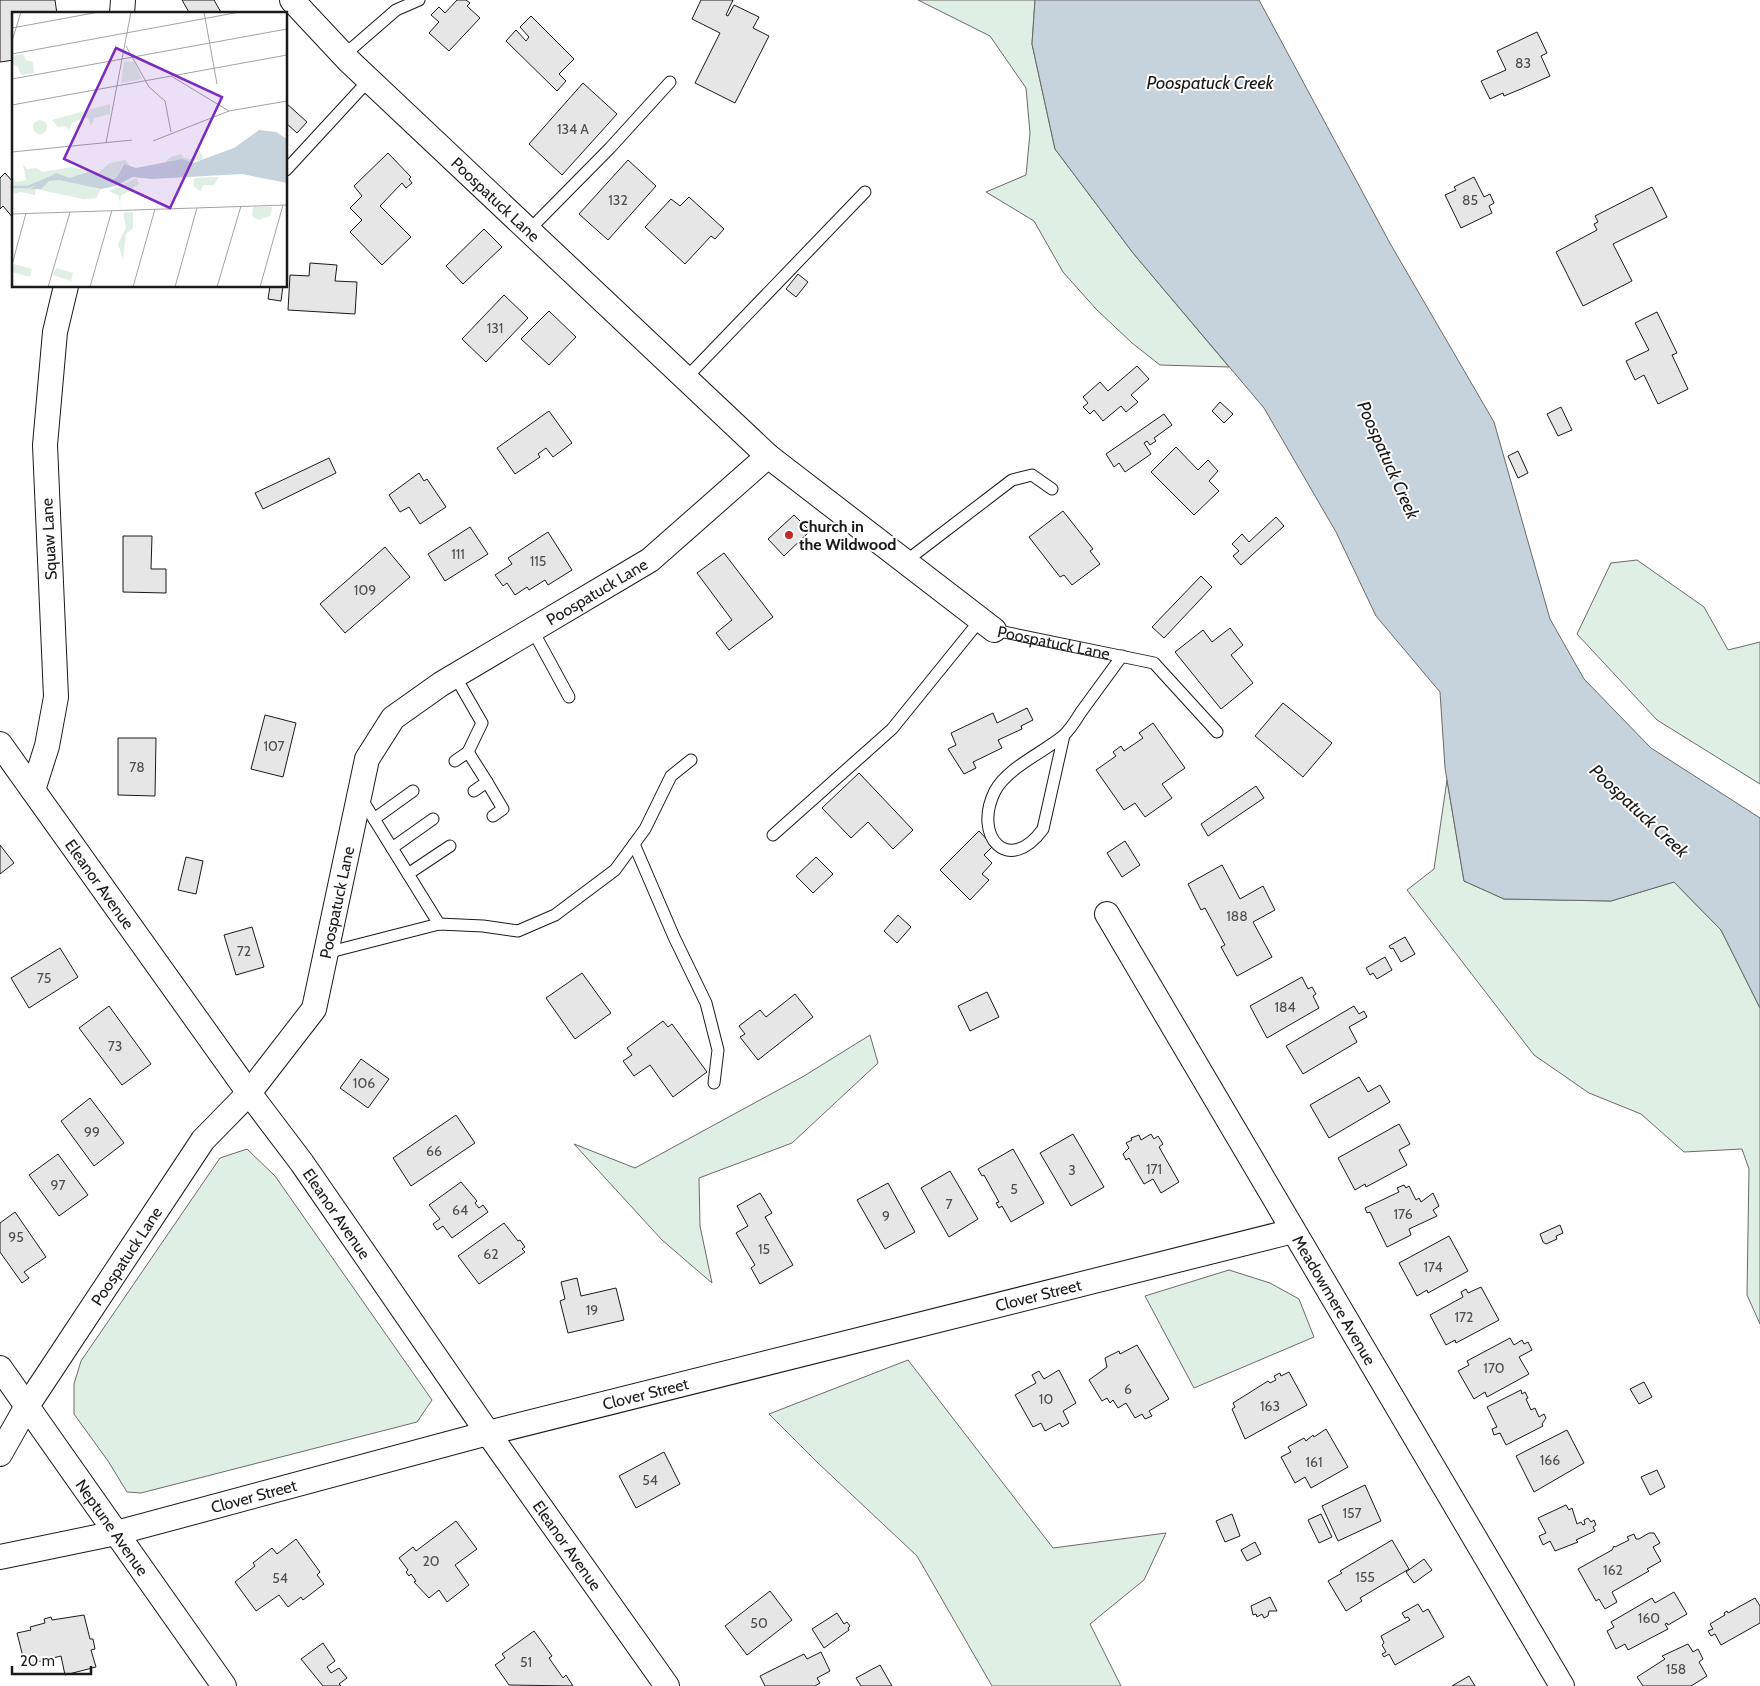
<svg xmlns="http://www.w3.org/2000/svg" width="1760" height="1686" viewBox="0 0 1760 1686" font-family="Cabin,sans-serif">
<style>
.green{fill:#e0efe3;stroke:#6a6a6a}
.water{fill:#c6d2dc;stroke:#6a6a6a}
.building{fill:#e6e6e6;stroke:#1a1a1a}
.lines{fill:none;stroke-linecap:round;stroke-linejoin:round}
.lane-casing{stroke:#1a1a1a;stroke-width:13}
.street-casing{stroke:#1a1a1a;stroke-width:26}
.lane{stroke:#fff;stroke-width:11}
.street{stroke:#fff;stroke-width:24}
.poi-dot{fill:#c62828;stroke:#fff;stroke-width:2}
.labels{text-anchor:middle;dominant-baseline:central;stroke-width:4;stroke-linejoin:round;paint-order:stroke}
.number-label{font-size:14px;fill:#4d4d4d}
.street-label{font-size:16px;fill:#1a1a1a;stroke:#fff}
.poi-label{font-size:16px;font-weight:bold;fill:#1a1a1a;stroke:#fff;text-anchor:start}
.water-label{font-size:18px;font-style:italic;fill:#1a1a1a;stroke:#fff}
.inset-river{fill:none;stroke:#c6d2dc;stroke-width:2.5}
.inset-road{fill:none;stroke:#a3a3a3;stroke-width:1}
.view{fill:#7b2cbf;fill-opacity:0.15;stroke:#7b2cbf;stroke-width:2.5}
.inset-edge{fill:none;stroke:#1a1a1a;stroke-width:2.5}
</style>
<rect width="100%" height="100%" fill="#fff"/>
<g class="green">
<path d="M918 0H1035L1032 44 1055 149 1133 253 1229 367 1160 365 1132 343 1096 309 1063 272 1034 221 986 192 1026 175 1030 133 1026 88 990 36Z"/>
<path d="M1637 560 1704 607 1728 650 1760 642V784L1657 720 1577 634 1611 563Z"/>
<path d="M1447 780 1464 881 1504 899 1611 901 1674 882 1721 930 1760 1008V1324L1747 1295 1749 1169 1742 1149 1684 1152 1641 1114 1589 1093 1534 1055 1407 890 1434 869Z"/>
<path d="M870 1035 878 1063 792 1143 699 1178 700 1226 712 1283 662 1240 574 1144 635 1168 804 1076Z"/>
<path d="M247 1149 275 1176 432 1400 417 1422 141 1493 127 1492 108 1461 74 1414V1384L81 1361 220 1158Z"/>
<path d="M1229 1270 1270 1283 1299 1299 1314 1337 1194 1388 1145 1296Z"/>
<path d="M908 1360 1053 1548 1166 1533 1144 1580 1090 1624 1121 1686H992L917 1556 818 1463 769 1414Z"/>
</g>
<path class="water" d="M1035 0H1259L1391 245 1494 422 1550 619 1584 679 1651 748 1760 818V1008L1721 930 1674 882 1611 901 1504 899 1464 881 1445 768 1440 692 1376 616 1336 532 1264 408 1133 253 1055 149 1032 44Z"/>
<g class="building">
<path d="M0 0H55L57 14H14V60L0 62Z"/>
<path d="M182 0H214L222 14H190Z"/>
<path d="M457 0H466L470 3 467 6 480 18 449 51 429 33 439 22 431 15 439 7 445 13Z"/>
<path d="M701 0H733L726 15 728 16 734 5 759 17 753 28 769 36 735 103 695 83 720 33 692 19Z"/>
<path d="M531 16 574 59 559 74 566 81 557 91 506 41 516 30 526 41 529 37 520 27Z"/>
<path d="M1537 32 1547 53 1541 56 1550 76 1521 89 1504 96 1503 93 1490 99 1481 81 1506 70 1497 51Z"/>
<path d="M583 83 617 114 562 175 529 144Z"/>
<path d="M286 103 307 122 297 133 286 123Z"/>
<path d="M388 153 411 177 409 179 412 183 406 188 402 183 380 206 411 237 382 265 350 232 362 220 350 208 362 196 354 186Z"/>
<path d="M628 160 656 186 608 240 579 214Z"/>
<path d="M5 173 14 183 12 192 14 194V219L3 206 0 209V178Z"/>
<path d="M1474 177 1484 197 1490 194 1494 203 1489 206 1492 213 1461 228 1445 195 1456 190 1454 187Z"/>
<path d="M1652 187 1667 217 1613 244 1632 281 1583 306 1556 252 1597 230 1594 224 1598 222 1595 216Z"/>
<path d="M689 197 724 229 715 239 711 236 685 264 645 227 671 199 680 206Z"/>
<path d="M484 229 502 247 463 284 446 266Z"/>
<path d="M310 263 337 265 335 281 357 282 355 314 288 310 290 275 309 276Z"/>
<path d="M798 274 808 282 796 297 786 289Z"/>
<path d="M270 286H283L281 301 268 299Z"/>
<path d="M504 295 528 318 486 362 462 339Z"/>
<path d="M549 311 576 337 549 365 521 339Z"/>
<path d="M1657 312 1677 353 1672 355 1688 389 1658 404 1644 375 1635 380 1626 361 1649 350 1635 323Z"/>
<path d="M1137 366 1149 379 1131 395 1138 402 1126 412 1121 406 1103 421 1094 410 1090 414 1083 407 1088 403 1083 397 1100 382 1108 391Z"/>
<path d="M1220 402 1233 414 1224 423 1212 411Z"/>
<path d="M1561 407 1572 430 1558 436 1547 414Z"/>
<path d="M549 411 572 443 553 457 546 448 538 454 540 457 515 474 497 448Z"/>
<path d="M1164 414 1172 425 1154 438 1156 441 1150 445 1147 441 1144 443 1151 454 1125 472 1119 463 1114 467 1106 454Z"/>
<path d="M1176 447 1198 470 1208 460 1218 471 1209 481 1219 491 1194 515 1151 472Z"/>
<path d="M1518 451 1528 473 1518 478 1508 456Z"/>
<path d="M329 458 336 473 263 509 255 493Z"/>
<path d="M419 473 424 481 427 479 446 507 420 524 409 507 400 512 389 495Z"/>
<path d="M1063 511 1093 549 1090 551 1100 564 1072 585 1064 575 1060 577 1029 537Z"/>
<path d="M794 515 810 531 784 556 768 539Z"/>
<path d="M1276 517 1284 526 1241 565 1233 556 1239 551 1232 544 1242 534 1249 542Z"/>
<path d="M470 527 488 554 445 581 428 554Z"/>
<path d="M548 532 572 570 548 585 545 580 529 590 527 587 515 595 507 583 503 586 495 575 512 564 508 558Z"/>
<path d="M123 536H152L151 569H166V593L123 592Z"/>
<path d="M385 547 410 577 345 633 320 604Z"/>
<path d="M724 553 773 617 729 650 716 633 732 620 697 573Z"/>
<path d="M1201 576 1212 587 1164 638 1152 627Z"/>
<path d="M1230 628 1243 645 1231 655 1253 683 1221 709 1175 652 1203 630 1212 642Z"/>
<path d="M1283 703 1332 743 1303 777 1255 736Z"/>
<path d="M1027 708 1033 720 1021 726 1022 729 998 740 1002 748 973 762 976 768 964 774 948 749 956 745 951 733 993 713 997 723Z"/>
<path d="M265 715 296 723 283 777 251 769Z"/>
<path d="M1153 723 1185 768 1162 784 1172 798 1145 817 1135 803 1124 810 1096 770 1116 756 1113 752 1121 746 1124 751 1143 738 1139 733Z"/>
<path d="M118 738H156L155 796 118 795Z"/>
<path d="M859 773 913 830 893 849 868 822 851 838 822 808Z"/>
<path d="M1256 786 1264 798 1208 836 1201 824Z"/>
<path d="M979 831 993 846 984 855 992 863 982 874 989 880 970 900 940 870Z"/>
<path d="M1125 841 1140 865 1122 877 1107 853Z"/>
<path d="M0 845 14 863 0 874Z"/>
<path d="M186 857 203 861 196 894 178 890Z"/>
<path d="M816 857 833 874 813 893 796 876Z"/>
<path d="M1222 865 1240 899 1263 886 1275 910 1253 922 1272 957 1237 976 1221 947 1225 945 1205 908 1201 910 1188 884Z"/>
<path d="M898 915 911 927 897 943 884 931Z"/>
<path d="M252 927 264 967 236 975 224 935Z"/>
<path d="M1405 937 1415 954 1401 962 1393 948 1391 949 1389 946Z"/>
<path d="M60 948 78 977 29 1008 11 978Z"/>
<path d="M1385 957 1392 970 1377 979 1373 973 1370 975 1366 968Z"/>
<path d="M582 973 611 1013 575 1039 546 998Z"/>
<path d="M1302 977 1308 989 1312 987 1316 994 1313 996 1319 1008 1267 1038 1250 1006Z"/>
<path d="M987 992 999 1017 970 1031 958 1006Z"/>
<path d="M795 994 813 1017 758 1060 740 1037 745 1034 739 1026 760 1010 766 1017Z"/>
<path d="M109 1006 151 1064 122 1085 79 1028Z"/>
<path d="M1354 1006 1359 1014 1364 1011 1367 1017 1349 1027 1357 1042 1303 1074 1286 1046Z"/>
<path d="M663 1021 668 1027 672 1024 707 1072 673 1097 650 1065 634 1076 623 1061 632 1055 627 1048Z"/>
<path d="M361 1059 389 1079 368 1108 340 1088Z"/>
<path d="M1359 1077 1368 1092 1380 1085 1390 1102 1329 1138 1310 1105Z"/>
<path d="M90 1098 124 1143 94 1166 61 1121Z"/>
<path d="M456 1115 475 1143 411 1186 393 1158Z"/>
<path d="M1399 1124 1410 1144 1399 1150 1407 1165 1366 1187 1365 1184 1355 1190 1338 1158Z"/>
<path d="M1073 1134 1104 1187 1071 1206 1040 1153Z"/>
<path d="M1151 1134 1154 1139 1158 1136 1163 1144 1159 1147 1179 1182 1161 1193 1153 1179 1144 1184 1129 1158 1126 1160 1123 1154 1129 1148 1126 1143 1132 1140 1131 1138 1139 1135 1141 1140Z"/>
<path d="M1013 1149 1044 1203 1011 1222 1002 1206 999 1208 996 1203 999 1202 984 1175 982 1176 978 1169Z"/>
<path d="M58 1154 88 1195 59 1216 29 1175Z"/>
<path d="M950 1171 978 1219 949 1237 921 1188Z"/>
<path d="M461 1182 477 1201 475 1203 479 1208 483 1205 488 1212 452 1238 443 1226 437 1230 433 1224 440 1219 429 1205Z"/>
<path d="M888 1183 915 1232 885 1249 857 1200Z"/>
<path d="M1404 1185 1406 1188 1409 1186 1416 1200 1419 1198 1421 1202 1433 1193 1439 1206 1433 1210 1437 1216 1409 1229 1411 1235 1387 1247 1370 1212 1367 1213 1365 1208 1399 1192 1397 1188Z"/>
<path d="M760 1193 772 1213 765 1217 793 1265 760 1284 751 1268 755 1265 736 1233 748 1226 737 1206Z"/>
<path d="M15 1212 46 1257 24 1272 29 1278 22 1283 0 1252V1223Z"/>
<path d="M504 1223 518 1241 520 1240 525 1247 522 1249 525 1252 479 1284 458 1256Z"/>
<path d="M1560 1225 1563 1233 1556 1236 1557 1239 1546 1244 1543 1242 1540 1234Z"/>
<path d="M1449 1236 1468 1271 1428 1293 1427 1290 1417 1296 1399 1263Z"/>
<path d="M577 1278 581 1296 616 1288 624 1320 568 1333 560 1301 565 1299 561 1282Z"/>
<path d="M1481 1287 1499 1320 1456 1343 1455 1340 1446 1345 1430 1315 1463 1297 1461 1292 1466 1289 1468 1293Z"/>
<path d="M1510 1338 1514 1345 1522 1340 1524 1344 1528 1342 1532 1350 1519 1357 1529 1374 1487 1397 1485 1392 1474 1399 1458 1371 1469 1365 1467 1361Z"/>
<path d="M1137 1345 1169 1399 1149 1411 1152 1416 1145 1419 1142 1414 1135 1418 1126 1403 1118 1408 1113 1400 1110 1403 1107 1398 1102 1401 1089 1380 1107 1367 1105 1358 1119 1351 1120 1354Z"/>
<path d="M1059 1370 1076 1403 1063 1411 1069 1423 1062 1427 1060 1423 1045 1431 1041 1423 1033 1427 1015 1395 1036 1383 1032 1375 1039 1371 1044 1379Z"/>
<path d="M1289 1372 1307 1405 1245 1439 1232 1409 1235 1407 1233 1403 1268 1381 1270 1383 1276 1380 1274 1376 1280 1373 1281 1376Z"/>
<path d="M1644 1382 1652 1397 1639 1404 1630 1389Z"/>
<path d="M1521 1390 1522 1394 1525 1392 1528 1398 1526 1399 1531 1410 1535 1408 1539 1417 1544 1414 1546 1418 1542 1424 1543 1426 1506 1445 1500 1433 1494 1435 1492 1429 1497 1427 1487 1407Z"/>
<path d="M1326 1429 1348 1467 1311 1488 1305 1477 1295 1483 1281 1457 1291 1452 1288 1447 1304 1438 1306 1441 1313 1435 1314 1437Z"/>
<path d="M1567 1430 1584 1463 1534 1492 1516 1456Z"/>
<path d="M664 1452 680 1484 636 1508 619 1476Z"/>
<path d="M1657 1470 1665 1487 1650 1495 1641 1477Z"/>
<path d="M1365 1485 1381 1521 1338 1541 1322 1506Z"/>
<path d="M1566 1505 1569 1510 1572 1508 1577 1524 1581 1522 1583 1525 1585 1524 1584 1520 1588 1518 1591 1522 1594 1520 1596 1525 1593 1527 1595 1531 1576 1540 1578 1542 1555 1551 1550 1541 1543 1545 1539 1536 1546 1533 1538 1518Z"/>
<path d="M1232 1514 1240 1536 1225 1542 1216 1521Z"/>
<path d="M1321 1514 1332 1537 1319 1543 1308 1520Z"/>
<path d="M456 1521 477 1549 455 1565 469 1585 447 1602 439 1590 429 1598 414 1582 416 1581 411 1574 409 1576 406 1572 408 1570 399 1558 413 1547 416 1551Z"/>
<path d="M1649 1533H1654L1660 1543 1653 1547 1661 1561 1647 1569 1649 1571 1612 1592 1617 1602 1605 1609 1599 1599 1596 1601 1578 1569 1612 1550 1614 1546 1615 1547 1629 1540 1627 1537 1634 1534 1636 1539H1639Z"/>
<path d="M296 1539 320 1572 317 1575 324 1584 303 1600 301 1597 288 1607 279 1595 256 1611 235 1582 255 1566 253 1563 272 1548 277 1554Z"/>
<path d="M1392 1540 1409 1569 1360 1598 1362 1601 1346 1611 1328 1581 1342 1573 1340 1571Z"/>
<path d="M1255 1542 1261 1554 1247 1561 1241 1550Z"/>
<path d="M1424 1559 1432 1570 1414 1583 1406 1572Z"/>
<path d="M770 1591 792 1620 747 1655 725 1626Z"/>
<path d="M1674 1592 1687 1614 1668 1625 1667 1623 1665 1624 1668 1629 1628 1650 1625 1644 1616 1649 1607 1631 1614 1627 1611 1622 1652 1598 1655 1603Z"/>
<path d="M1270 1597 1277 1611H1269L1268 1616 1264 1618 1262 1614 1257 1617 1256 1614 1253 1615 1251 1606Z"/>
<path d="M1755 1598 1760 1606V1623L1721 1645 1715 1634 1711 1636 1708 1631 1713 1629 1710 1624 1725 1615 1724 1613 1727 1611 1728 1613Z"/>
<path d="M1418 1604 1423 1612 1428 1609 1444 1637 1395 1665 1389 1654 1384 1657 1382 1654 1386 1652 1382 1645 1384 1643 1381 1636 1410 1620 1408 1617 1405 1618 1402 1613Z"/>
<path d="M837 1613 844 1624 847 1622 850 1626 848 1628 849 1630 824 1648 812 1629Z"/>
<path d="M84 1615 90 1639H93L95 1649 91 1650 96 1667 65 1675 61 1656 25 1665 17 1633 31 1630 30 1627 45 1623 44 1619 51 1617 52 1620Z"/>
<path d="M534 1631 552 1656 549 1658 563 1678 566 1675 573 1686 509 1685 495 1665 505 1658 502 1654Z"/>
<path d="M323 1643 335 1661 327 1667 331 1673 339 1668 347 1678 339 1684 341 1686H323L301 1659Z"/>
<path d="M1688 1644 1693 1652 1698 1649 1703 1659 1699 1662 1707 1676 1691 1686H1643L1637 1677 1665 1659 1662 1656Z"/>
<path d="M821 1652 830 1671 817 1678 820 1683 815 1686H765L760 1676 804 1654 807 1659Z"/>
<path d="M880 1665 892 1686H861L856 1678Z"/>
<path d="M1469 1676 1475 1686H1452Z"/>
</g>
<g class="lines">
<g class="lane-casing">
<g id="lane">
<path d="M343 56 396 10 419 0"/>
<path d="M286 170 369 80"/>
<path d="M530 229 610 148 670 82"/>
<path d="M686 378 865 192"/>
<path d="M906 561 1012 480 1032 475 1052 489"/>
<path id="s1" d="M994 630 1154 663 1217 732"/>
<path d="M533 631 569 697"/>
<path d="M455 676 482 723 468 752 455 761"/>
<path d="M1064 735 1043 829C1009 876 972 837 995 791 1007 768 1044 752 1063 736 1070 730 1076 720 1081 712 1095 693 1108 675 1122 656"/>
<path d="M468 752 487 782 474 791"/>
<path d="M487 782 503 809 493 816"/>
<path d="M361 798 439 924"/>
<path d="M374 819 413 791"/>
<path d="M773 835 892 729 981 619"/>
<path d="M634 844 674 937 706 1003 718 1050 714 1083"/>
<path d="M392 848 433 819"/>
<path d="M408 874 450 846"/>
<path d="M326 953 439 924 483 926 518 931 555 915 615 870 645 829 671 776 691 760"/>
</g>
</g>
<g class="street-casing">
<g id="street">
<path id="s2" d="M292 0 349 61 768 456 994 630"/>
<path d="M122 14 123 0"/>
<path id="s3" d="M0 744 249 1093 302 1163 488 1433 667 1686"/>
<path d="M33 790 47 746 56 697 45 445 55 332 66 286"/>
<path id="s4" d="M1107 914 1562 1686"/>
<path id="s5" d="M0 1368 224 1686"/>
<path id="s6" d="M0 1454 27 1406 203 1140 249 1093 314 1009 367 759 393 718 441 684 650 560 768 456"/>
<path id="s7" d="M0 1557 116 1533 488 1433 1293 1231"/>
</g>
</g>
<use href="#lane" class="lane"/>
<use href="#street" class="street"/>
</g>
<circle class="poi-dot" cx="789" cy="535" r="5"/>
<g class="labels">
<g class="number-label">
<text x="1523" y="63">83</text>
<text x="573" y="129">134 A</text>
<text x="618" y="200">132</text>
<text x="1470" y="200">85</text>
<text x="495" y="328">131</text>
<text x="458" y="554">111</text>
<text x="538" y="561">115</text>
<text x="365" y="590">109</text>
<text x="274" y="746">107</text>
<text x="137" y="767">78</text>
<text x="1237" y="916">188</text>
<text x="244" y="951">72</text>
<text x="44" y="978">75</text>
<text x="1285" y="1007">184</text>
<text x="115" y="1046">73</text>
<text x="364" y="1083">106</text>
<text x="92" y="1132">99</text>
<text x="434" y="1151">66</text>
<text x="1154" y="1169">171</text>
<text x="1072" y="1170">3</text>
<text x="58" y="1185">97</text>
<text x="1014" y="1189">5</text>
<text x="949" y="1204">7</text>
<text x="460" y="1210">64</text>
<text x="1403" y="1214">176</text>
<text x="886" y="1216">9</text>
<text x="16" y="1237">95</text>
<text x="764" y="1249">15</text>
<text x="491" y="1254">62</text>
<text x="1433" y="1267">174</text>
<text x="592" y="1310">19</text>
<text x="1464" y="1317">172</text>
<text x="1494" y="1368">170</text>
<text x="1128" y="1389">6</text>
<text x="1046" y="1399">10</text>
<text x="1270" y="1406">163</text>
<text x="1550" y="1460">166</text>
<text x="1314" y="1462">161</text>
<text x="650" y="1480">54</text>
<text x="1352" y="1513">157</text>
<text x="431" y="1561">20</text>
<text x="1613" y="1570">162</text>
<text x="1365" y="1577">155</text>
<text x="280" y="1578">54</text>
<text x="1649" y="1618">160</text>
<text x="759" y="1623">50</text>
<text x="526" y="1662">51</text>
<text x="1676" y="1669">158</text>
</g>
<g class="street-label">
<text stroke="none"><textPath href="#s2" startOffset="285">Poospatuck Lane</textPath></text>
<text transform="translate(49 539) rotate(-93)">Squaw Lane</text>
<text stroke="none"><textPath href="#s6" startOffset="1090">Poospatuck Lane</textPath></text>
<text stroke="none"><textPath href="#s1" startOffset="61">Poospatuck Lane</textPath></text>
<text stroke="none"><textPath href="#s3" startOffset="172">Eleanor Avenue</textPath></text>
<text stroke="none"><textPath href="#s6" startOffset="655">Poospatuck Lane</textPath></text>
<text stroke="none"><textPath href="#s3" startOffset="578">Eleanor Avenue</textPath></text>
<text stroke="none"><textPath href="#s6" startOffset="235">Poospatuck Lane</textPath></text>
<text stroke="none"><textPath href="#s7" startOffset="1071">Clover Street</textPath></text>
<text stroke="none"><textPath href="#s4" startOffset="448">Meadowmere Avenue</textPath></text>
<text stroke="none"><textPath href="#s7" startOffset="666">Clover Street</textPath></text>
<text stroke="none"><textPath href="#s7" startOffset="261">Clover Street</textPath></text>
<text stroke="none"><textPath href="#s5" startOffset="195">Neptune Avenue</textPath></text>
<text stroke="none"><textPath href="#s3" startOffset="982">Eleanor Avenue</textPath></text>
</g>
<g class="poi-label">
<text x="799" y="526">Church in<tspan x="799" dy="18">the Wildwood</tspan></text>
</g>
<g class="water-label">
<text x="1210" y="83">Poospatuck Creek</text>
<text transform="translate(1388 460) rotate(66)">Poospatuck Creek</text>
<text transform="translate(1639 811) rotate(43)">Poospatuck Creek</text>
</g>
</g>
<g transform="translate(12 12)">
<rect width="275" height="275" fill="#fff"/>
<path d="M11 42 14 48 21 50 22 61 9 63 6 55 0 52V44ZM112 49 122 50 130 67 109 71ZM98 92V102L82 106 79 114 76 106H71L60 111 57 118 53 114 46 115 40 108ZM21 115a7 7 0 1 1 14 0a7 7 0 1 1-14 0ZM188 139 191 146 189 148 151 152 159 145 169 142 172 146 179 147ZM113 148 118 154 111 152 105 165 94 167 84 162 82 176 89 177 84 186 71 187 24 177 23 183 9 180 0 182V165L4 170 14 168 11 152 15 157 24 156 31 160 59 155 86 161 98 151ZM207 165 202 173H192L188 179 182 175V166ZM124 166 127 172 109 184 108 192 107 184 97 179ZM241 195H260V197L258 204 246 208 240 204ZM121 200V216L114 222 111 247 106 232 114 215 111 201ZM2 252 20 257 18 265 0 260ZM44 256 61 261 59 269 41 263Z" fill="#e0efe3"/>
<path d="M247 118 264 120 275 127V171L230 162 140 167 121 165 104 174 89 177 47 168 37 169 29 177H18L44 161 58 166 75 160 101 167 105 165 112 152 124 156 170 147 181 151 222 136Z" fill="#c6d2dc"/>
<path class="inset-river" d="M0 175H16L40 165"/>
<path class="inset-road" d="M192 0 205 72M0 16 87 0M0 29 9 0M114 34 137 75 153 89 159 120M0 42 228 0M159 64 217 99M0 67 275 17M0 93 275 43M141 129 217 99 275 89M94 131 119 0M0 140 120 128M0 202 275 193M0 253 14 201M36 275 58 200M78 275 100 198M121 275 143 197M163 275 185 196M205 275 229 194M248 275 271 193"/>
<path class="view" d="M104 36 210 85 158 196 52 147Z"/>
<rect width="275" height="275" class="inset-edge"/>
</g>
<path d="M12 1666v8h79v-8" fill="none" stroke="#1a1a1a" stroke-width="2.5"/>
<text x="20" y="1666" font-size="15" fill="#1a1a1a" stroke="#ffffff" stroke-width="4" paint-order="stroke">20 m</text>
</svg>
